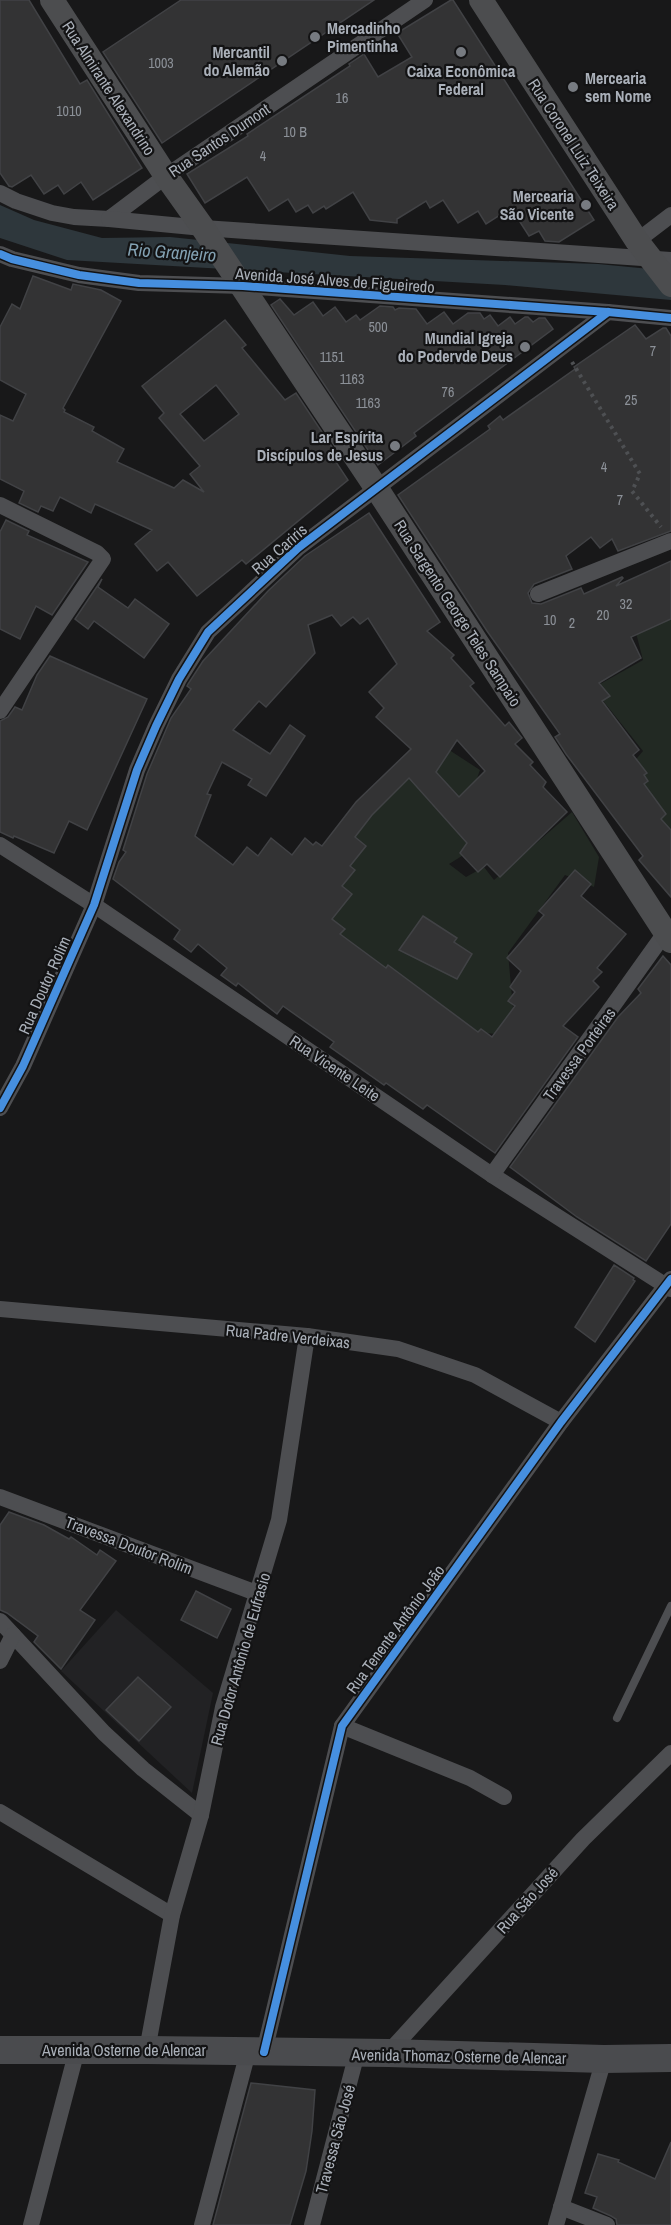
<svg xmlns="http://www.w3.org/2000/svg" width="671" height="2225" viewBox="0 0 671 2225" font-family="'Archivo Narrow',sans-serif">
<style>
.built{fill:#222224}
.green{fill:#222923}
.water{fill:#2e373c}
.building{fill:#333334;stroke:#414245;stroke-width:1.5;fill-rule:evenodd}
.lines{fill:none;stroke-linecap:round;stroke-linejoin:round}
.path{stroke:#4e5053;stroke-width:4;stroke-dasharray:3 4.5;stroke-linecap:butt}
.service{stroke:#4d4e51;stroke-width:8}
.minor{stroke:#4d4e51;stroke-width:16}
.secondary{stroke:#4c4d4f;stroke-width:24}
.trunk{stroke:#4a4b4e;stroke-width:28}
.cycleway-casing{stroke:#131314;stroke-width:11}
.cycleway{stroke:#468fdf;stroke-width:8}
.poi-dot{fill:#777b81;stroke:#131314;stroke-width:2}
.labels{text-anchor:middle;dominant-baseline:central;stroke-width:4.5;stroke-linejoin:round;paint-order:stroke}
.number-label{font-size:14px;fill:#8c9198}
.poi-label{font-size:16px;font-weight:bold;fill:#aab0b9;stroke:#131314;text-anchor:end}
.street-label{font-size:16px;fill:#aab0b9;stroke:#131314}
.water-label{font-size:18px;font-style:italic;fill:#83a1b2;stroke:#131314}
</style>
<rect width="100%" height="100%" fill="#181819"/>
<path class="built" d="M116 1610 213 1693 192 1793 61 1671Z"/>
<g class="green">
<path d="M671 606V840L627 770 643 751 593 688 643 660 635 629Z"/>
<path d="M440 744 480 770 469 801 478 846 449 864 466 877 484 867 494 880 572 812 599 857 594 887 565 875 508 953 513 1008 497 1034 447 1030 318 921 361 817Z"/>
</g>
<path class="water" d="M0 205 34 220 102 238 170 237 350 256 598 264 671 271V300L505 285 67 260 0 238Z"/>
<g class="building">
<path d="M0 0H29L80 84 87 80 142 168 93 200 81 182 64 194 58 185 44 194 31 175 12 187 9 186 0 173Z"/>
<path d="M181 0H374L162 143 103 52Z"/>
<path d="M451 0H453L594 220 559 242 545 241 539 231 529 236 511 208 486 224 478 211 458 223 443 200 430 208 426 201 397 219V223L370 220 353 192 326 209 324 206 313 213 308 205 296 212 288 199 269 211 247 177 205 203 187 174 248 136 247 134 350 66 349 64 364 54 378 77 412 57 397 33Z"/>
<path d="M33 276 71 290 73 284 101 290 121 301 63 408 65 410 64 412 94 427 92 431 124 449 117 462 174 488 183 480 204 492 190 474 200 466 159 418 164 413 142 386 225 320 246 345 242 348 285 400 296 393 334 450 330 453 348 480 246 564 242 560 197 596 168 562 157 571 135 544 152 530 95 504 91 513 60 497 53 511 41 506 38 512 19 503 24 491 0 479V415L13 421 26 394 0 380V327L12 304 20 309ZM216 385 239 414 204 441 180 414Z"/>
<path d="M280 299 294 315 313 302 323 316 335 307 346 322 356 315 360 320 380 306 393 307 395 310 399 308 416 309 427 324 444 312 453 324 468 313H480L484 319 490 315 498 326 510 317 515 324 525 317H528L533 322 539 318H545L553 329 414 433 416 436 378 465 271 305Z"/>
<path d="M635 325 646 339 663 328H666L671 336V531L618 551 612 539 600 548 591 537 566 556 572 569 534 584 528 593 532 603 541 604 581 588 584 594 622 577 623 578 616 586 671 561V619L631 637 641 658 599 683 610 696 602 701 639 750 633 755 647 773 644 775 648 781 644 784 666 814 661 819 671 830V897L639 860 643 856 566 754 555 737 560 734 487 631 398 495 490 429 488 426 500 416 503 420 575 369 574 367Z"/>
<path d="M369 513 440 622 427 631 454 655 451 658 474 683 470 686 505 726 509 722 518 733 522 738 515 744 533 762 530 765 546 782 543 787 567 812 500 877 487 864 478 872 460 853 467 843 409 778 372 815 355 837 366 846 350 866 355 870 342 886 352 894 332 919 345 929 340 934 386 968 388 965 478 1032 481 1029 492 1037 515 1006 508 1001 515 992 510 987 521 971 507 958 544 915 539 911 575 870 591 884 581 896 626 934 597 968 602 972 593 981 599 987 563 1026 578 1037 495 1153 427 1105 423 1109 386 1083 384 1085 330 1047 334 1042 283 1006 277 1014 238 983 236 986 221 975 227 968 198 944 191 952 174 939 180 930 113 879 119 862 126 852 123 850 147 774 171 718 191 689 187 686 188 684 203 661 268 591 305 556ZM332 615 341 626 353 617 360 624 368 618 397 664 369 692 384 708 376 717 411 749 356 802 322 846 316 842 313 845 305 838 292 855 271 838 258 856 247 847 233 865 195 836 211 795 207 794 222 762 252 779 248 785 266 796 305 736 290 725 270 754 233 730 259 701 266 707 315 653 308 625ZM457 740 485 771 459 797 436 772Z"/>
<path d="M6 520 29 531 27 535 88 562 52 615 36 606 20 639 0 629V532Z"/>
<path d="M102 579 98 587 128 608 135 599 169 624 144 658 94 621 88 629 75 619Z"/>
<path d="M50 656 147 699 87 830 69 821 54 853 14 836 13 838 0 832V721L8 717 15 707 22 710 37 675Z"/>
<path d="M423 916 457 938 454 942 472 954 457 979 399 950Z"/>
<path d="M663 956 671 965V1224L646 1261 577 1217 510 1167 618 1017 641 993 638 989Z"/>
<path d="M614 1265 634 1278 633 1280 635 1281 595 1342 575 1327Z"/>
<path d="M9 1512 44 1525 69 1539 71 1537 97 1555 100 1550 116 1561 80 1610 95 1620 61 1669 34 1642 38 1636 7 1613 0 1610V1525Z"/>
<path d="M196 1591 231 1609 217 1638 181 1620Z"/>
<path d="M138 1677 171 1707 139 1741 106 1710Z"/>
<path d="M251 2083 315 2090 312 2131 306 2171 290 2225H213Z"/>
<path d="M671 2142V2225H617L616 2219 611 2216 593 2208 597 2197 585 2193 598 2154 619 2160 618 2162 655 2179Z"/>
</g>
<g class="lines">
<path class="path" d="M572 362 640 474 632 491 661 527"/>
<path class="service" d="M617 1718 671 1606"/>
<g class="minor">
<path d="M0 193 16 201 52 213 74 217 109 219 166 176 425 0"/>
<path d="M109 219 203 228 671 260"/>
<path d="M637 241 671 215"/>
<path d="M0 254 12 259 79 275 139 283 243 286 608 312 671 318"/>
<path d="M0 505 97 553 103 559 0 711"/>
<path d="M538 594 671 541"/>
<path d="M0 845 94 905 492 1175 671 1289"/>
<path d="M0 1108 23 1066 94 905 137 770 156 726 179 679 208 632 298 548 608 312"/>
<path d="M492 1175 665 933"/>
<path d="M0 1309 307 1336 398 1349 475 1375 561 1422"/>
<path d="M0 1497 259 1594"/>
<path d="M0 1621 104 1733 143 1769 201 1815"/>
<path d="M0 1661 13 1635"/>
<path d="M342 1726 470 1778 504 1797"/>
<path d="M0 1812 172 1915"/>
<path d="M147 2050 172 1915 201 1815 223 1707 279 1520 307 1336"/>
<path d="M264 2052 342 1726 561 1422 671 1279"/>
<path d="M388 2053 583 1839 671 1753"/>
<path d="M561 2207 607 2225"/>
<path d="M31 2225 77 2050"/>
<path d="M202 2225 248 2052"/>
<path d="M312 2225 357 2053"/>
<path d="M556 2225 604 2059"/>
</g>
<g class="secondary">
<path d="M52 0 166 176 203 228 377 489 671 941"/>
<path d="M481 0 637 241 671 285"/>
</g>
<path class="trunk" d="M0 2050H147L388 2053 604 2059 671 2058"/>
<g class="cycleway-casing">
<g id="cycleway">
<path d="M0 254 12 259 79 275 139 283 243 286 608 312 671 318"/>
<path d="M0 1108 23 1066 94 905 137 770 156 726 179 679 208 632 298 548 608 312"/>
<path d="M264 2052 342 1726 561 1422 671 1279"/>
</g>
</g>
<use href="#cycleway" class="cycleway"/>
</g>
<g class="poi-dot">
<circle cx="315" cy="37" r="6"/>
<circle cx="461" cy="52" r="6"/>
<circle cx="282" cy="61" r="6"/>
<circle cx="573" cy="87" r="6"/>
<circle cx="586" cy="205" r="6"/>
<circle cx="525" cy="347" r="6"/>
<circle cx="395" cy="446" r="6"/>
</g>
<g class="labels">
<g class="number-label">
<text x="161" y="63">1003</text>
<text x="342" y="98">16</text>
<text x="69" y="111">1010</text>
<text x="295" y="132">10 B</text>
<text x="263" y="156">4</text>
<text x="378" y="327">500</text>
<text x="653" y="351">7</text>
<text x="332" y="357">1151</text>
<text x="352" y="379">1163</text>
<text x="448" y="392">76</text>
<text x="631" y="400">25</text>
<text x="368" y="403">1163</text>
<text x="604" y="467">4</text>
<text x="620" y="500">7</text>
<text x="626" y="604">32</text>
<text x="603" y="615">20</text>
<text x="550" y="620">10</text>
<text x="572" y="623">2</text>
</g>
<g class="poi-label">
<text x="327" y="28" text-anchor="start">Mercadinho<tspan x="327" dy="18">Pimentinha</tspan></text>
<text x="270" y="52">Mercantil<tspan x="270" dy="18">do Alemão</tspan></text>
<text x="461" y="71" text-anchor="middle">Caixa Econômica<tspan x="461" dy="18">Federal</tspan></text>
<text x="585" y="78" text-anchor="start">Mercearia<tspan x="585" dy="18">sem Nome</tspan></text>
<text x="574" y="196">Mercearia<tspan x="574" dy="18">São Vicente</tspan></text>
<text x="513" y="338">Mundial Igreja<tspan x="513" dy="18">do Podervde Deus</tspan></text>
<text x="383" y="437">Lar Espírita<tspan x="383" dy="18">Discípulos de Jesus</tspan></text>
</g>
<g class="street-label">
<text transform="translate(109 88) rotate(57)">Rua Almirante Alexandrino</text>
<text transform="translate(219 140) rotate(-34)">Rua Santos Dumont</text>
<text transform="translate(574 144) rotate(57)">Rua Coronel Luiz Teixeira</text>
<text transform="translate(335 280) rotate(4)">Avenida José Alves de Figueiredo</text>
<text transform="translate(279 549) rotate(-41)">Rua Cariris</text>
<text transform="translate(458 613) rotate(57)">Rua Sargento George Teles Sampaio</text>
<text transform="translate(44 985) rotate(-66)">Rua Doutor Rolim</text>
<text transform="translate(579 1054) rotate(-54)">Travessa Porteiras</text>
<text transform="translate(335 1068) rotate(34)">Rua Vicente Leite</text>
<text transform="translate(288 1336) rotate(6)">Rua Padre Verdeixas</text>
<text transform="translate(129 1545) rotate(21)">Travessa Doutor Rolim</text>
<text transform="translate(395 1629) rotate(-54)">Rua Tenente Antônio João</text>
<text transform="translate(240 1659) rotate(-74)">Rua Dotor Antônio de Eufrasio</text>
<text transform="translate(527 1900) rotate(-48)">Rua São José</text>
<text x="124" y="2050">Avenida Osterne de Alencar</text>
<text transform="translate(459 2056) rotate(1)">Avenida Thomaz Osterne de Alencar</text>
<text transform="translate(335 2139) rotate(-75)">Travessa São José</text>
</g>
<g class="water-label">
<text transform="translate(172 252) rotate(4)">Rio Granjeiro</text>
</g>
</g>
</svg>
